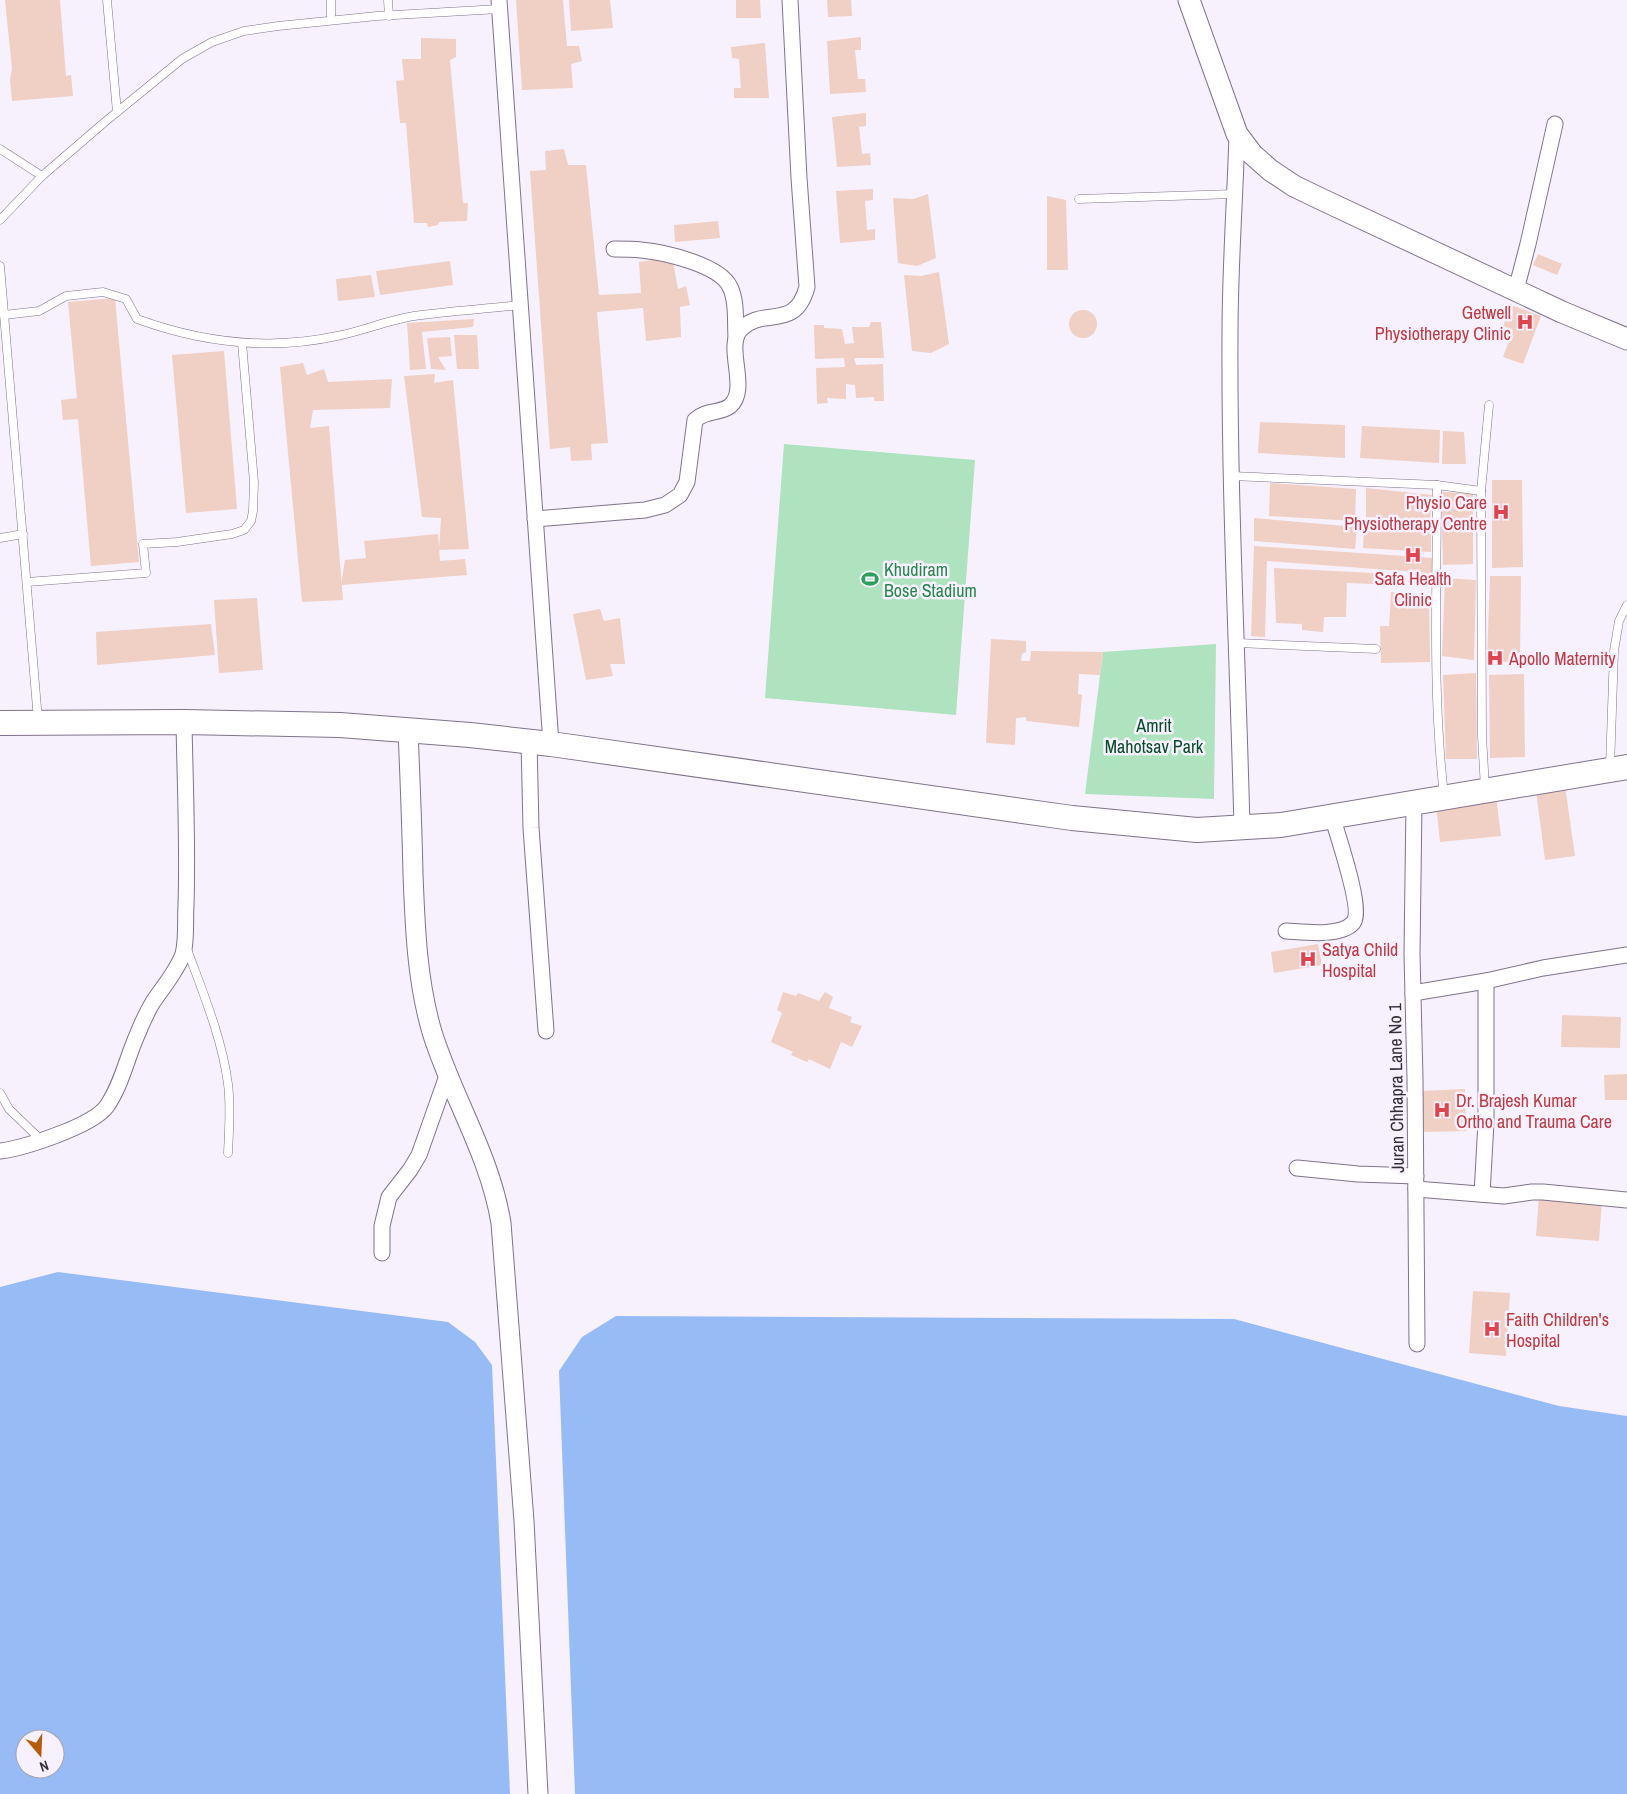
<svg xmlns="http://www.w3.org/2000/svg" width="1627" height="1794" font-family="'Archivo Narrow',sans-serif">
  <rect width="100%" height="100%" fill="#f7f1fd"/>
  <g fill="#afe2bf">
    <polygon points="784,444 975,460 956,715 765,698"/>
    <polygon points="1216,644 1214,799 1085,794 1103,652"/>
  </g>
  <g fill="#96bbf5" fill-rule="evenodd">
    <path d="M58 1272 448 1322 475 1342 492 1365 510 1794H0V1287ZM25 1739H55V1769H25Z"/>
    <polygon points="616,1316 1234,1319 1559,1406 1627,1416 1627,1794 575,1794 559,1371 582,1337"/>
  </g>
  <g fill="#f0cfc4">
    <polygon points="5,0 60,0 66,76 71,75 73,96 12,101 10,80 12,69"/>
    <polygon points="516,0 563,0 567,46 579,46 582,61 571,64 573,88 522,90"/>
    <polygon points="569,0 610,0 613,28 571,31"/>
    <polygon points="736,0 760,0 761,18 736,18"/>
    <polygon points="827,0 851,0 852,16 828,17"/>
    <polygon points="861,37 861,50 855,50 858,79 865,79 866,92 830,94 827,41"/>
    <polygon points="421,38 456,39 456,57 450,60 463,203 468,203 467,221 439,222 438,225 428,227 427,223 414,223 406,123 400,123 396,81 404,80 402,59 421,59"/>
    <polygon points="765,43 769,98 734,98 734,88 741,88 739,59 732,58 731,47"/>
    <polygon points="866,113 866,126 859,127 862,154 870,153 871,165 837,167 832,117"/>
    <polygon points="564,149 568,165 586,165 599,295 641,293 639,262 672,257 678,289 686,286 690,305 680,307 681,337 646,341 643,308 597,312 608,443 591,444 592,460 571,461 570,447 550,449 530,171 546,170 545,151"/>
    <polygon points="873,189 873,200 865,201 867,230 875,229 875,240 840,243 836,191"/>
    <polygon points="928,194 936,258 917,266 898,263 893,198 913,199"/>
    <polygon points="1047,196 1066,200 1068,270 1047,270"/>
    <polygon points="718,221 720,238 675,242 674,225"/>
    <polygon points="1538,254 1562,264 1557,275 1533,265"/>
    <polygon points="450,261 453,285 380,295 376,271"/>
    <polygon points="939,272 949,344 931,353 912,351 904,275 921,276"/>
    <polygon points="371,275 375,297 338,301 336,279"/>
    <polygon points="115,298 139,562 91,566 78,419 63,420 61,400 77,398 68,302"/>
    <polygon points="1511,305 1541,316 1523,364 1503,357 1513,330 1503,326"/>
    <circle cx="1083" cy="324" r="14"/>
    <polygon points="474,319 473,327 422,332 426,369 410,370 407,323"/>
    <polygon points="871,322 881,322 884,358 854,358 856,365 883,364 884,401 874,401 874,397 856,398 855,385 846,384 846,399 827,398 828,403 817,404 816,368 845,367 844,358 815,359 814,325 824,325 824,328 842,329 845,344 854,343 852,327 869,327"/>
    <polygon points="454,335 477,335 479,369 457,369"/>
    <polygon points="450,337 452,356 438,357 446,370 431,369 427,338"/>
    <polygon points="224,351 237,509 186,513 172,355"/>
    <polygon points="303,363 307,375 324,369 328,382 392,379 390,408 313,410 310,428 329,426 343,600 302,602 280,367"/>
    <polygon points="435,374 434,383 453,380 469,549 439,550 441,518 422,517 404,376"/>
    <polygon points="1260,422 1345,425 1345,458 1258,453"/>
    <polygon points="1362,426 1440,430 1439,463 1360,458"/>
    <polygon points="1443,431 1464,432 1466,464 1442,464"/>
    <polygon points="1492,480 1522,480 1523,567 1492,568"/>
    <polygon points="1270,483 1356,489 1355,521 1269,516"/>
    <polygon points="1366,488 1432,495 1430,521 1366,517"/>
    <polygon points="1441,492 1473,493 1473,564 1443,565"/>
    <polygon points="1254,518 1357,527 1355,549 1254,541"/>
    <polygon points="1364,526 1431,531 1431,552 1363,548"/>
    <polygon points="438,534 440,561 465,559 467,575 341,585 345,560 366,558 364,541"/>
    <polygon points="1254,546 1434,558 1430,586 1415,584 1417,572 1267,561 1265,637 1251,636"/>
    <polygon points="1274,568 1374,573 1374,584 1347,583 1346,617 1324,617 1323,632 1302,630 1302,624 1276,623"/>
    <polygon points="1490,576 1521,576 1520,662 1487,662"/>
    <polygon points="1445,578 1476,580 1474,660 1442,656"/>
    <polygon points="1391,592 1429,596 1430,662 1381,663 1380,626 1389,626"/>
    <polygon points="257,598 263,670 219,673 214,600"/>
    <polygon points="600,609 604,621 620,618 625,664 610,664 613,676 586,680 573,614"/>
    <polygon points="211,624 215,655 97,665 96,632"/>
    <polygon points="991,639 1026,641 1026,652 1022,654 1021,661 1030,661 1031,651 1103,652 1100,675 1079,674 1078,694 1082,695 1079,727 1026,721 1026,717 1016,718 1015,745 986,743"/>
    <polygon points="1476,673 1477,759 1446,759 1443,675"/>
    <polygon points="1524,674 1525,757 1490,758 1489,675"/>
    <polygon points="1565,786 1575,856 1545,860 1536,791"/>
    <polygon points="1496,796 1501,836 1440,842 1436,803"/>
    <polygon points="1318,944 1322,965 1274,973 1271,952"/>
    <polygon points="783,992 796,996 798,993 819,1001 825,992 833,997 829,1008 852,1017 850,1022 862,1026 852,1047 841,1042 830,1069 809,1059 807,1062 791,1055 793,1052 771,1042 782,1013 777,1010"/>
    <polygon points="1562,1015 1621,1017 1620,1048 1561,1047"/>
    <polygon points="1627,1074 1627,1100 1605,1100 1604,1075"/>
    <polygon points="1465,1089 1466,1131 1422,1132 1421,1091"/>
    <polygon points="1539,1195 1602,1200 1599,1241 1536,1236"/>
    <polygon points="1473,1291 1510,1293 1506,1356 1469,1353"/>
  </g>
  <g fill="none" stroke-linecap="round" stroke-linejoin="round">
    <g stroke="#7f738b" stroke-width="9">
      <g id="service">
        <polyline points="107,0 117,112"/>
        <polyline points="331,0 331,20"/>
        <polyline points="388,0 389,16"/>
        <polyline points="0,149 42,176"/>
        <polyline points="1079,199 1234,194"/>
        <polyline points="0,220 42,176 106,121 182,59 212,42 244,31 278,26 377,16 499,9"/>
        <polyline points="0,266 38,720"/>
        <path d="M4 315 39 311 66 296 103 292 126 299 137 319C203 343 268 351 337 336 363 331 388 320 414 316 449 311 485 309 520 305"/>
        <polyline points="1232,476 1437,485 1481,491"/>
        <path d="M1437 485C1437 589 1432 692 1444 795"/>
        <polyline points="0,538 23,534"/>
        <polyline points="27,582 146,573 143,544 177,542 232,534 244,530 251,521 253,511 254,482 242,343"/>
        <polyline points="1238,643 1376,649"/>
        <polyline points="1610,767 1614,651 1619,621 1627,605"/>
        <polyline points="1485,788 1482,736 1481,491 1489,405"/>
        <path d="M187 949C203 993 222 1038 228 1084 231 1107 229 1130 228 1153"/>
        <polyline points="0,1093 9,1109 41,1140"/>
      </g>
    </g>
    <g stroke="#7f738b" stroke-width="17">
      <g id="minor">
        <polyline points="499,0 551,744"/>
        <path d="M1237 134C1235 201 1230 267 1230 334 1229 498 1238 663 1242 828"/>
        <path d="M614 249C623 249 632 249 641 250 664 252 720 265 730 287 737 301 735 321 736 337"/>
        <polyline points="1516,290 1528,244 1555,124"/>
        <path d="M535 519 645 510 665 505 680 495 687 482 695 420C707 409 720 414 730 406 750 389 724 346 741 329 763 306 795 332 807 287L799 178 790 0"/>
        <polyline points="529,741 531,828 546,1031"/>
        <polyline points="1414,802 1412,954 1415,1079 1417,1344"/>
        <path d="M1286 931C1304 932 1340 937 1353 923 1364 911 1337 834 1332 816"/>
        <polyline points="1413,993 1486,981 1543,968 1627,955"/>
        <path d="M0 1151C24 1148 93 1126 107 1106 122 1084 127 1057 138 1033 142 1023 147 1012 153 1002 163 987 177 971 183 954 187 939 185 920 186 905 188 844 185 783 184 722"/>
        <polyline points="1297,1168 1358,1174 1416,1176"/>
        <polyline points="1416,1189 1504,1196 1532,1192 1543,1192 1627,1200"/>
        <polyline points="1482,1194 1486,1122 1486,981"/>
        <polyline points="382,1253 382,1226 389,1197 410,1170 419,1155 448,1073"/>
      </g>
    </g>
    <g stroke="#7f738b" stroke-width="21">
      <path id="tertiary" d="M408 730C410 778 412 826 413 874 415 927 417 981 432 1032 452 1097 490 1155 501 1223L524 1521 538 1794"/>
    </g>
    <g stroke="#7f738b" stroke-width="23">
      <polyline id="secondary" points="1189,0 1237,134 1252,154 1270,170 1294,186 1323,200 1562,312 1627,339"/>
    </g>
    <g stroke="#7f738b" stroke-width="26">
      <polyline id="primary" points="0,723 184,722 340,725 470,735 551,744 1072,818 1197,830 1281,825 1627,767"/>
    </g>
    <use href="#service" stroke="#fff" stroke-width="8"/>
    <use href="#minor" stroke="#fff" stroke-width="15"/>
    <use href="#tertiary" stroke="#fff" stroke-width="19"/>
    <use href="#secondary" stroke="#fff" stroke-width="21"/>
    <use href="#primary" stroke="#fff" stroke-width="24"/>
  </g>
  <defs>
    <g id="hospital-bare" transform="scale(1.35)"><path d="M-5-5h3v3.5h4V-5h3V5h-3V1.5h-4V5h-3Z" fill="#e0444e" stroke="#f7f1fd" stroke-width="2.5" paint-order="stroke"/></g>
    <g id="stadium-bare" transform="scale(1.35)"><path d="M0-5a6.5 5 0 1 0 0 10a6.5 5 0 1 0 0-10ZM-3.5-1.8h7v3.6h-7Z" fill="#2e9e5b" stroke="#f7f1fd" stroke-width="2.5" paint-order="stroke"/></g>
  </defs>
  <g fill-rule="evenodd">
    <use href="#hospital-bare" x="1525" y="322"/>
    <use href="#hospital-bare" x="1501" y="512"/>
    <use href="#hospital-bare" x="1413" y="555"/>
    <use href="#stadium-bare" x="870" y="579"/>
    <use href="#hospital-bare" x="1495" y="658"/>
    <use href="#hospital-bare" x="1308" y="959"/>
    <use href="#hospital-bare" x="1442" y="1110"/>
    <use href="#hospital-bare" x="1492" y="1329"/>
  </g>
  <g text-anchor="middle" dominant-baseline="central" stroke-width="5" stroke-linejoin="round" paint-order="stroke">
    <g font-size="18" fill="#be3a42" stroke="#f7f1fd" text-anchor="start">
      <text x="1511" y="312" text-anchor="end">Getwell<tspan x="1511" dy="21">Physiotherapy Clinic</tspan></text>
      <text x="1487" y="502" text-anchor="end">Physio Care<tspan x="1487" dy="21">Physiotherapy Centre</tspan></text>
      <text x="1413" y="578" text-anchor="middle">Safa Health<tspan x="1413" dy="21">Clinic</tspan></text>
      <text x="1509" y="658">Apollo Maternity</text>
      <text x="1322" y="949">Satya Child<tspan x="1322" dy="21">Hospital</tspan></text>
      <text x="1456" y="1100">Dr. Brajesh Kumar<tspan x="1456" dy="21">Ortho and Trauma Care</tspan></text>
      <text x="1506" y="1319">Faith Children's<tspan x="1506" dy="21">Hospital</tspan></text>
    </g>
    <g font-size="18" fill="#27864d" stroke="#f7f1fd" text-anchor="start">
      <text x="884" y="569">Khudiram<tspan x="884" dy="21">Bose Stadium</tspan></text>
    </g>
    <g font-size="18" fill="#074d2a" stroke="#f7f1fd">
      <text x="1154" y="725">Amrit<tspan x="1154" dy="21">Mahotsav Park</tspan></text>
    </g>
    <g font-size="18" fill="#322d37" stroke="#f7f1fd">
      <text transform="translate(1396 1088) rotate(-91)">Juran Chhapra Lane No 1</text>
    </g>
  </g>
  <g transform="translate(40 1754) rotate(161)"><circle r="24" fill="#f7f1fd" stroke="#a8a3ae"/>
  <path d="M0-4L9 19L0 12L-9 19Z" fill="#b75b05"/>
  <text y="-8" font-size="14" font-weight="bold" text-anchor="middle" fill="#322d37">N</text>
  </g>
</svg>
